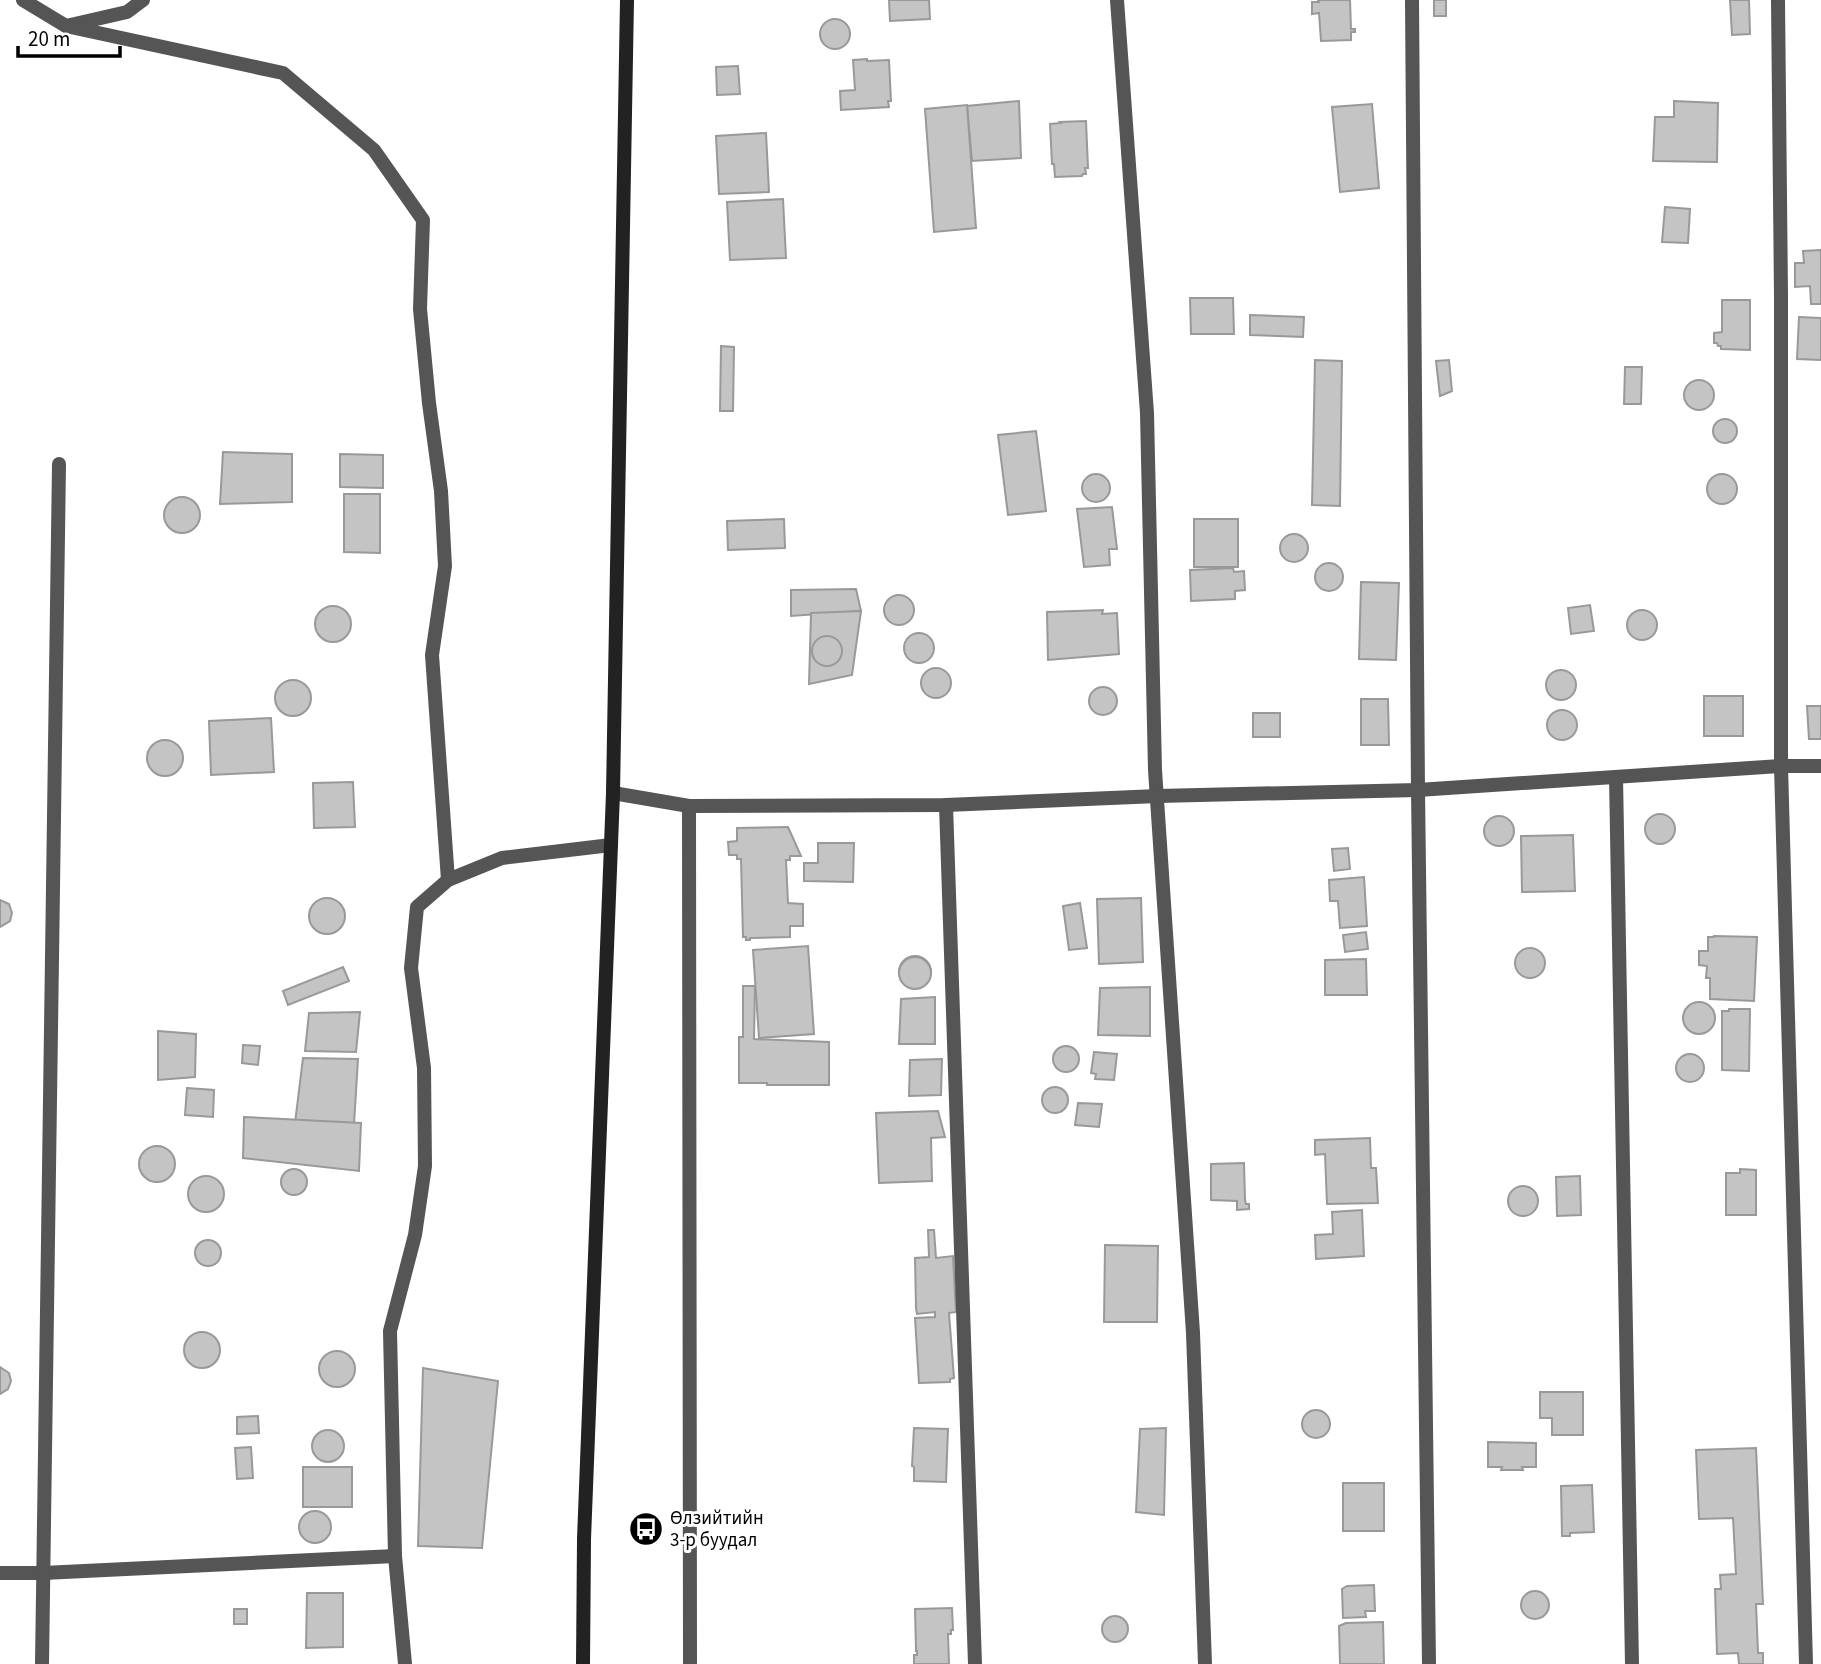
<svg xmlns="http://www.w3.org/2000/svg" width="1821" height="1664" font-family="'Source Sans 3',sans-serif">
  <rect width="100%" height="100%" fill="#fff"/>
  <g fill="#c4c4c4" stroke="#999" stroke-width="2">
    <polygon points="889,0 929,0 930,19 890,21"/>
    <polygon points="1318,0 1350,0 1351,29 1355,29 1355,32 1351,32 1351,40 1321,41 1319,13 1312,14 1312,2 1319,2"/>
    <rect x="1434" y="0" width="12" height="16"/>
    <polygon points="1730,0 1749,0 1750,34 1732,35"/>
    <circle cx="835" cy="34" r="15"/>
    <polygon points="867,59 867,61 889,60 891,101 888,101 889,107 841,110 840,91 855,90 853,60"/>
    <polygon points="738,66 740,94 717,95 716,67"/>
    <polygon points="1019,101 1021,158 972,161 967,106"/>
    <polygon points="1674,101 1718,103 1717,162 1653,161 1655,117 1674,117"/>
    <polygon points="1372,104 1379,188 1340,192 1332,107"/>
    <polygon points="967,105 976,228 934,232 925,109"/>
    <polygon points="1086,121 1088,168 1085,168 1086,174 1083,174 1082,176 1055,177 1054,164 1052,164 1050,124 1061,123 1060,122"/>
    <polygon points="766,133 769,192 719,194 716,136"/>
    <polygon points="783,199 786,258 730,260 727,202"/>
    <polygon points="1665,207 1690,209 1688,243 1662,242"/>
    <polygon points="1821,250 1821,304 1811,304 1810,286 1795,287 1795,263 1804,263 1803,251"/>
    <polygon points="1190,298 1233,298 1234,334 1191,334"/>
    <polygon points="1722,300 1750,300 1750,350 1721,349 1721,346 1718,346 1717,343 1714,343 1714,333 1722,332"/>
    <polygon points="1250,315 1304,317 1303,337 1250,335"/>
    <polygon points="1799,317 1821,318 1821,360 1797,359"/>
    <polygon points="721,346 734,347 733,411 720,411"/>
    <polygon points="1315,360 1342,361 1340,506 1312,505"/>
    <polygon points="1449,360 1452,391 1440,396 1436,361"/>
    <polygon points="1625,367 1642,367 1641,404 1624,404"/>
    <circle cx="1699" cy="395" r="15"/>
    <circle cx="1725" cy="431" r="12"/>
    <polygon points="1036,431 1046,511 1008,515 998,435"/>
    <polygon points="223,452 292,454 292,502 220,504"/>
    <polygon points="340,454 383,455 383,488 340,487"/>
    <circle cx="1722" cy="489" r="15"/>
    <circle cx="1096" cy="488" r="14"/>
    <polygon points="344,494 380,494 380,553 344,552"/>
    <circle cx="182" cy="515" r="18"/>
    <polygon points="1112,507 1117,549 1109,549 1110,565 1084,567 1077,509"/>
    <polygon points="784,519 785,548 728,550 727,521"/>
    <rect x="1194" y="519" width="44" height="48"/>
    <circle cx="1294" cy="548" r="14"/>
    <circle cx="1329" cy="577" r="14"/>
    <polygon points="1233,568 1234,572 1244,571 1245,590 1235,591 1235,599 1191,601 1190,570"/>
    <polygon points="1361,582 1399,583 1396,660 1359,659"/>
    <polygon points="856,589 861,611 791,616 791,590"/>
    <circle cx="899" cy="610" r="15"/>
    <polygon points="1590,605 1594,631 1571,634 1568,608"/>
    <circle cx="333" cy="624" r="18"/>
    <circle cx="1642" cy="625" r="15"/>
    <polygon points="1103,610 1102,614 1117,613 1119,654 1048,660 1047,612"/>
    <polygon points="861,611 852,675 809,684 811,613"/>
    <circle cx="919" cy="648" r="15"/>
    <circle cx="827" cy="651" r="15"/>
    <circle cx="936" cy="683" r="15"/>
    <circle cx="1561" cy="685" r="15"/>
    <circle cx="293" cy="698" r="18"/>
    <circle cx="1103" cy="701" r="14"/>
    <rect x="1704" y="696" width="39" height="40"/>
    <polygon points="1361,699 1388,699 1389,745 1361,745"/>
    <polygon points="1807,706 1821,706 1821,739 1809,739"/>
    <circle cx="1562" cy="725" r="15"/>
    <rect x="1253" y="713" width="27" height="24"/>
    <polygon points="271,718 274,772 211,775 209,721"/>
    <circle cx="165" cy="758" r="18"/>
    <polygon points="353,782 355,827 314,828 313,783"/>
    <circle cx="1660" cy="829" r="15"/>
    <circle cx="1499" cy="831" r="15"/>
    <polygon points="788,827 801,856 790,856 790,860 786,860 788,903 803,904 803,926 790,926 790,937 750,938 750,940 746,940 746,937 743,937 741,859 737,859 737,855 729,855 728,842 737,841 737,828"/>
    <polygon points="1573,835 1575,891 1522,892 1521,836"/>
    <polygon points="818,843 854,843 853,882 804,881 804,863 818,863"/>
    <polygon points="1348,848 1350,869 1334,871 1332,849"/>
    <polygon points="1364,877 1367,926 1340,928 1338,901 1330,901 1329,880"/>
    <polygon points="1141,898 1143,962 1099,964 1097,899"/>
    <circle cx="327" cy="916" r="18"/>
    <polygon points="0,900 9,904 12,913 10,921 0,927"/>
    <polygon points="1080,903 1087,948 1069,950 1063,906"/>
    <polygon points="1366,932 1368,949 1345,952 1343,935"/>
    <polygon points="1714,936 1757,937 1754,1001 1710,999 1710,978 1706,978 1707,966 1699,965 1699,951 1708,951 1708,937 1714,937"/>
    <polygon points="808,946 814,1034 759,1038 753,950"/>
    <circle cx="1530" cy="963" r="15"/>
    <circle cx="915" cy="972" r="16"/>
    <circle cx="915" cy="973" r="16"/>
    <polygon points="1366,959 1367,995 1325,995 1325,960"/>
    <polygon points="343,967 349,981 288,1005 283,991"/>
    <polygon points="743,986 755,986 754,1039 829,1042 829,1085 767,1085 767,1083 739,1083 739,1037 743,1037"/>
    <polygon points="1150,987 1150,1036 1098,1035 1100,988"/>
    <polygon points="935,997 935,1044 899,1044 901,999"/>
    <circle cx="1699" cy="1018" r="16"/>
    <polygon points="1729,1009 1750,1009 1749,1071 1722,1070 1722,1011 1729,1011"/>
    <polygon points="360,1012 356,1052 305,1051 309,1013"/>
    <polygon points="158,1031 196,1034 195,1077 158,1080"/>
    <polygon points="243,1045 260,1046 258,1065 242,1063"/>
    <circle cx="1066" cy="1059" r="13"/>
    <polygon points="1094,1052 1117,1054 1114,1080 1095,1079 1096,1074 1091,1073"/>
    <circle cx="1690" cy="1068" r="14"/>
    <polygon points="303,1058 358,1059 354,1124 295,1123"/>
    <polygon points="942,1059 941,1095 909,1096 910,1060"/>
    <circle cx="1055" cy="1100" r="13"/>
    <polygon points="187,1088 214,1090 213,1117 185,1115"/>
    <polygon points="1078,1103 1102,1104 1099,1127 1075,1125"/>
    <polygon points="938,1111 945,1137 931,1138 932,1181 879,1183 876,1113"/>
    <polygon points="244,1117 361,1123 359,1171 243,1158"/>
    <polygon points="1370,1138 1371,1168 1376,1168 1378,1203 1327,1204 1325,1154 1315,1155 1315,1140"/>
    <circle cx="157" cy="1164" r="18"/>
    <polygon points="1244,1163 1245,1200 1246,1204 1249,1204 1249,1209 1237,1210 1237,1201 1211,1200 1211,1164"/>
    <circle cx="294" cy="1182" r="13"/>
    <polygon points="1740,1169 1756,1170 1756,1215 1726,1215 1726,1173 1740,1173"/>
    <polygon points="1580,1176 1581,1215 1557,1216 1556,1177"/>
    <circle cx="206" cy="1194" r="18"/>
    <circle cx="1523" cy="1201" r="15"/>
    <polygon points="1362,1210 1364,1256 1316,1259 1315,1235 1333,1234 1332,1212"/>
    <polygon points="928,1230 934,1230 936,1258 953,1256 956,1312 949,1313 954,1378 950,1379 950,1382 919,1383 915,1318 935,1317 935,1312 917,1314 916,1308 915,1258 929,1257"/>
    <circle cx="208" cy="1253" r="13"/>
    <polygon points="1105,1245 1158,1246 1157,1322 1104,1322"/>
    <circle cx="202" cy="1350" r="18"/>
    <circle cx="337" cy="1369" r="18"/>
    <polygon points="0,1367 9,1373 11,1381 8,1389 0,1394"/>
    <polygon points="423,1368 498,1381 482,1548 418,1546"/>
    <polygon points="1540,1392 1583,1392 1583,1435 1552,1435 1552,1418 1540,1418"/>
    <circle cx="1316" cy="1424" r="14"/>
    <polygon points="258,1416 259,1433 237,1434 237,1417"/>
    <polygon points="914,1428 948,1429 946,1482 914,1481 914,1467 912,1466"/>
    <polygon points="1166,1428 1164,1515 1136,1512 1140,1429"/>
    <circle cx="328" cy="1446" r="16"/>
    <polygon points="1488,1442 1536,1443 1536,1467 1522,1467 1523,1470 1501,1470 1502,1467 1488,1467"/>
    <polygon points="251,1447 253,1478 237,1479 235,1448"/>
    <polygon points="1756,1448 1763,1604 1756,1604 1758,1653 1763,1653 1763,1664 1739,1664 1738,1653 1717,1654 1715,1589 1721,1589 1720,1575 1736,1574 1733,1518 1699,1519 1696,1450"/>
    <rect x="303" y="1467" width="49" height="40"/>
    <rect x="1343" y="1483" width="41" height="48"/>
    <polygon points="1592,1485 1594,1532 1570,1533 1570,1536 1562,1536 1561,1486"/>
    <circle cx="315" cy="1527" r="16"/>
    <polygon points="1374,1585 1375,1611 1365,1611 1366,1617 1343,1618 1342,1589 1347,1586"/>
    <circle cx="1535" cy="1605" r="14"/>
    <polygon points="307,1593 343,1593 343,1647 306,1648"/>
    <polygon points="952,1608 953,1630 951,1630 951,1634 948,1634 949,1664 914,1664 914,1655 917,1655 917,1651 916,1651 915,1609"/>
    <rect x="234" y="1609" width="13" height="15"/>
    <circle cx="1115" cy="1629" r="13"/>
    <polygon points="1383,1622 1384,1664 1340,1664 1339,1626 1346,1623"/>
  </g>
  <g fill="none" stroke-linecap="round" stroke-linejoin="round">
    <g stroke="#555" stroke-width="14">
      <polyline points="23,0 66,26 127,12 143,0"/>
      <polyline points="1117,0 1147,413 1155,770 1193,1333 1205,1664"/>
      <polyline points="1412,0 1418,790 1429,1664"/>
      <polyline points="1778,0 1781,296 1781,766 1806,1664"/>
      <polyline points="66,26 283,73 374,150 423,220 420,309 429,403 441,491 445,566 432,655 448,880"/>
      <polyline points="1616,777 1632,1664"/>
      <polyline points="613,793 689,806 946,805 1158,796 1418,790 1781,766 1821,766"/>
      <polyline points="946,805 975,1664"/>
      <polyline points="689,806 690,1664"/>
      <polyline points="0,1573 43,1573 395,1556"/>
      <polyline points="42,1664 59,464"/>
      <polyline points="405,1664 395,1556 390,1331 415,1235 425,1166 424,1068 411,968 417,907 448,880 502,858 611,845"/>
    </g>
    <polyline stroke="#222" stroke-width="14" points="583,1664 584,1539 613,793 627,0"/>
  </g>
  <defs>
    <g id="bus-disc" transform="scale(1.75)"><circle r="9.5" fill="#000" stroke="#fff"/><path d="M-5-6H5V4H4V6H2V4H-2V6H-4V4H-5ZM-3.5-4V0h7V-4ZM-3.5 1.2v1.5H-2V1.2ZM2 1.2v1.5H3.5V1.2Z" fill="#fff"/></g>
  </defs>
  <g fill-rule="evenodd">
    <use href="#bus-disc" x="646" y="1529"/>
  </g>
  <g text-anchor="middle" dominant-baseline="central" stroke-width="6" stroke-linejoin="round" paint-order="stroke">
    <g font-size="19" fill="#000" stroke="#fff" text-anchor="start">
      <text x="670" y="1518">Өлзийтийн<tspan x="670" dy="22">3-р буудал</tspan></text>
    </g>
  </g>
  <path d="M18 46v10h102v-10" fill="none" stroke="#000000" stroke-width="3.5"/>
  <text x="28" y="46" font-size="21" fill="#000000" stroke="#ffffff" stroke-width="5" paint-order="stroke">20 m</text>
</svg>
